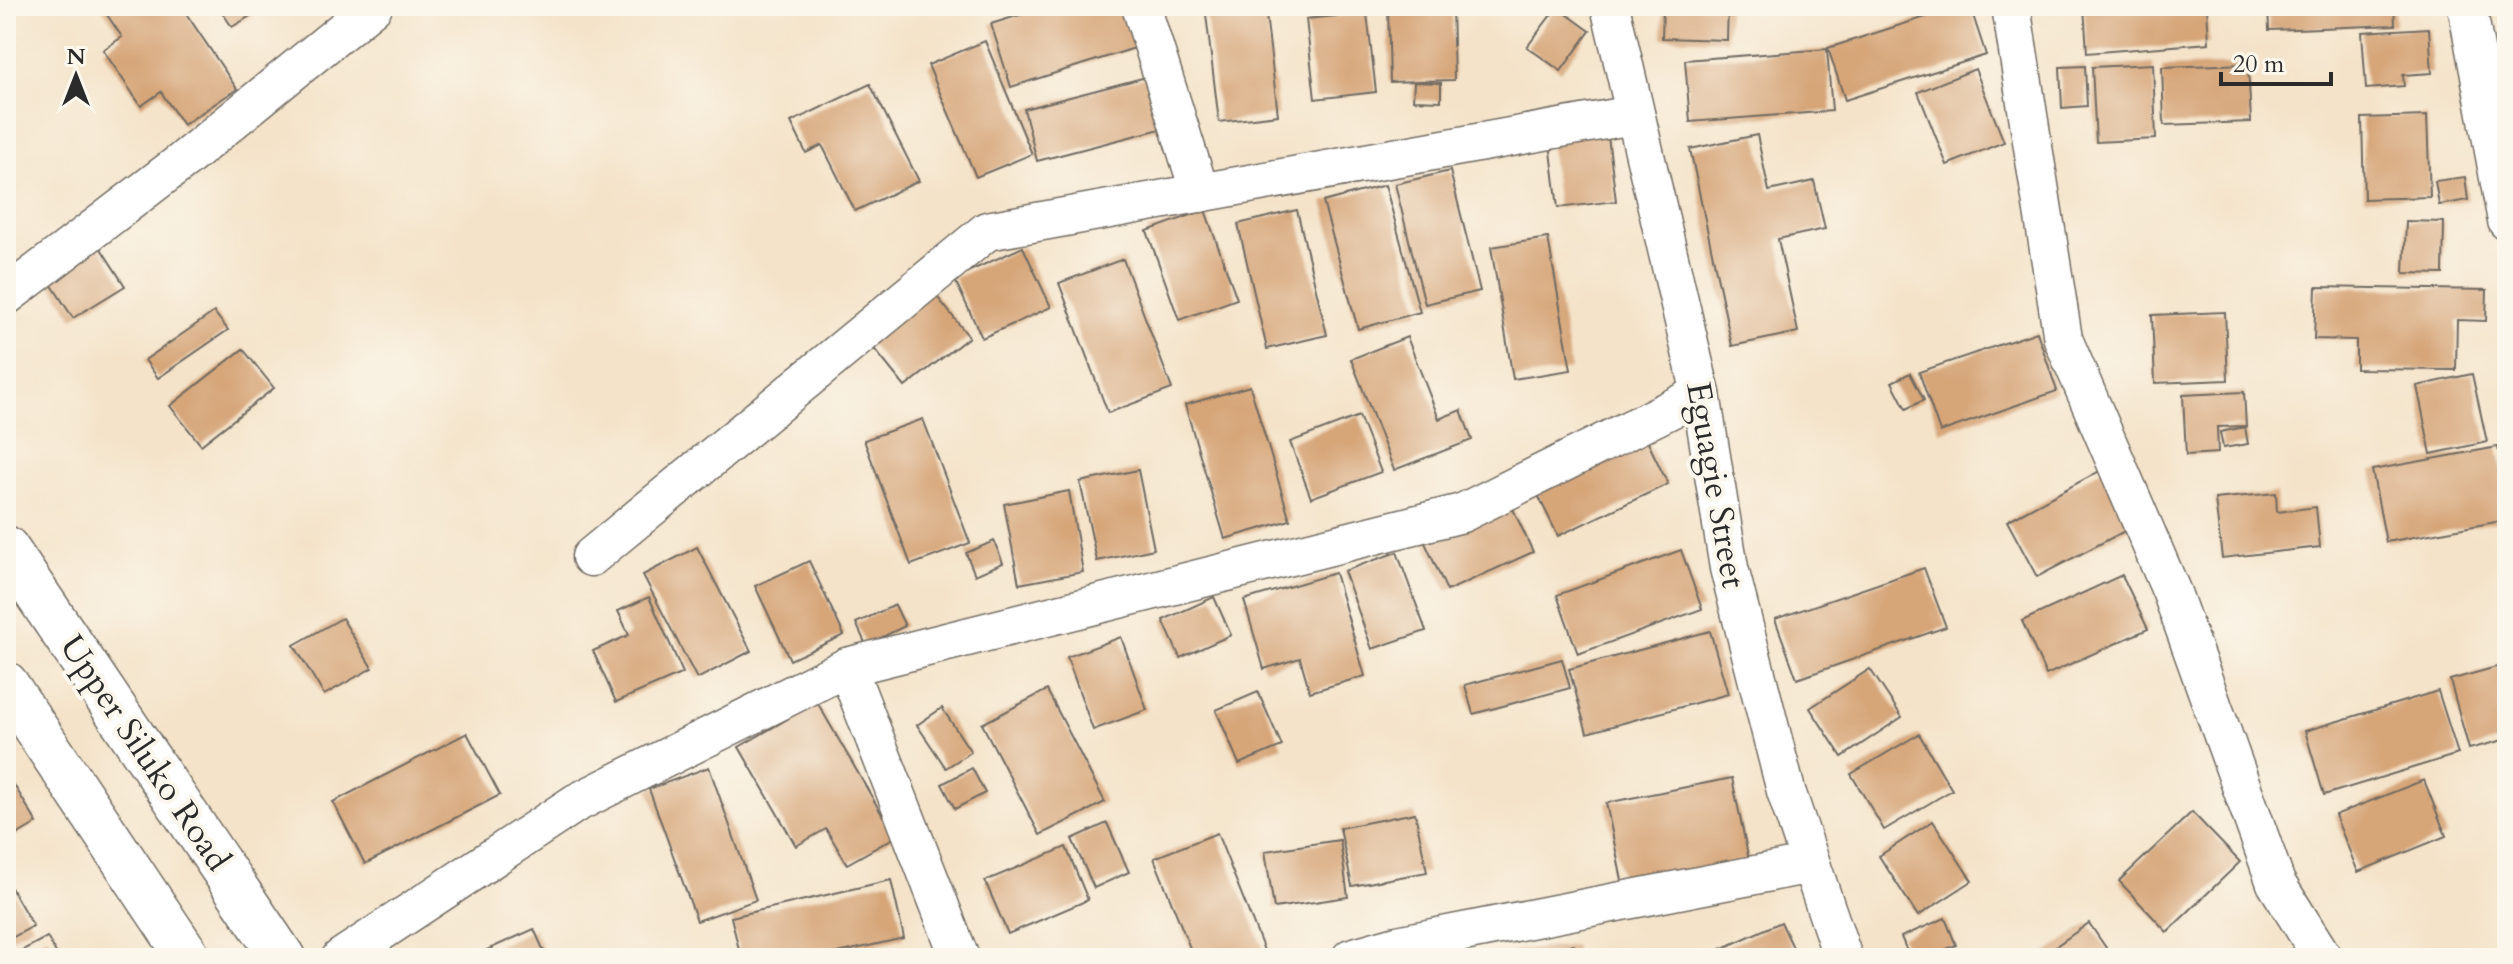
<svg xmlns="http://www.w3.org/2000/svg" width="2513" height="964" font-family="Cardo,serif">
  <rect width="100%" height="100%" fill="#fbf7ec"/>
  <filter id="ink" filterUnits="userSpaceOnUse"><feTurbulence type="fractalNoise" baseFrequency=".0125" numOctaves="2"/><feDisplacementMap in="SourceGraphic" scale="16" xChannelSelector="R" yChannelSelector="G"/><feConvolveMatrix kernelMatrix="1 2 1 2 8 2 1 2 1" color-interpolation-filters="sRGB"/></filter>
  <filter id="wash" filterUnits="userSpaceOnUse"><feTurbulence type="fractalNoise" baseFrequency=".006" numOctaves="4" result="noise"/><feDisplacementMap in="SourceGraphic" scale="32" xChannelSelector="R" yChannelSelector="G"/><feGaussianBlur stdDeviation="1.8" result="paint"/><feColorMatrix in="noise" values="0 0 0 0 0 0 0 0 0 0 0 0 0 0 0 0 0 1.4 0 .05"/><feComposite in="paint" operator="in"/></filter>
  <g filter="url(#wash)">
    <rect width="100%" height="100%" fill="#f4e3c9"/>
    <g id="blocks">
      <g fill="#d6a578">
        <polygon points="101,6 181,6 237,89 183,125 161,92 141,106 103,50 122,37"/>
        <polygon points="218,6 267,6 232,27"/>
        <polygon points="1049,6 1125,6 1138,47 1011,87 991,24"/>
        <polygon points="1205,6 1265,6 1278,115 1219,122"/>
        <polygon points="1388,6 1452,6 1454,80 1390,82"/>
        <polygon points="1663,6 1728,6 1727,40 1662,38"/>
        <polygon points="1960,6 1970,6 1986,55 1845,100 1828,48"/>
        <polygon points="2084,6 2207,6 2209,43 2087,53"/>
        <polygon points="2268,6 2394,6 2395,25 2269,30"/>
        <polygon points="1557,7 1590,31 1561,71 1527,47"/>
        <polygon points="1367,13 1376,92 1315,99 1306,19"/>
        <polygon points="2429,28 2432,73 2403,75 2404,86 2366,89 2362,32"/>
        <polygon points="985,41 1032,154 976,177 928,65"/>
        <polygon points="1827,49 1832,111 1690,122 1685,60"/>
        <polygon points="2153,64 2156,139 2096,142 2092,67"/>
        <polygon points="2248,64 2251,122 2164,125 2162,67"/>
        <polygon points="2085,66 2087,106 2062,108 2060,67"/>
        <polygon points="1975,69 2004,142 1947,165 1918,92"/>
        <polygon points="1154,75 1168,127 1037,161 1024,109"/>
        <polygon points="1414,82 1441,83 1441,101 1413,100"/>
        <polygon points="870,84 919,181 855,211 822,145 806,153 791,122"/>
        <polygon points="2427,116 2430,197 2364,199 2362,118"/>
        <polygon points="1607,128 1616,201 1558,208 1549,135"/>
        <polygon points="1757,135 1769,191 1814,181 1825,229 1778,239 1798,332 1732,346 1690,149"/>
        <polygon points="1450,171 1480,291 1425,304 1395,184"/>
        <polygon points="2465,177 2468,200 2439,205 2435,181"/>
        <polygon points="1385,185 1420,312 1358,329 1323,202"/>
        <polygon points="1205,210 1237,299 1179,320 1147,231"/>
        <polygon points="1297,210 1327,335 1267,349 1238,224"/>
        <polygon points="2406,221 2444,222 2443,274 2404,273"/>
        <polygon points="1548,238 1571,370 1513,379 1491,247"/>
        <polygon points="98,244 125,286 73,318 46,276"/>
        <polygon points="1023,247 1051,307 982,338 954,278"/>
        <polygon points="1123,259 1172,389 1108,413 1059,283"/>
        <polygon points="2316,287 2487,290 2486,321 2457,320 2456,370 2356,369 2356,340 2314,339"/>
        <polygon points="932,290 969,337 905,387 867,340"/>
        <polygon points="214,312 228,330 158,378 145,360"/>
        <polygon points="2225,312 2228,380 2155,383 2152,315"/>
        <polygon points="2037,332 2057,391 1940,432 1919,372"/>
        <polygon points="1407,337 1439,419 1461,410 1472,440 1394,470 1351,359"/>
        <polygon points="243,349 274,388 201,445 170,406"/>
        <polygon points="1910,373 1924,400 1906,409 1892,382"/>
        <polygon points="2472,374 2487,442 2431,454 2417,386"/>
        <polygon points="1250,386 1290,520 1225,539 1185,405"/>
        <polygon points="2244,392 2246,426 2217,427 2218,453 2186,455 2183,395"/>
        <polygon points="1359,416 1381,472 1311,498 1290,442"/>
        <polygon points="923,419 970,543 911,565 864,440"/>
        <polygon points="2245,427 2248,444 2223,448 2220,432"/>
        <polygon points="1641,428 1668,484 1558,536 1531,481"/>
        <polygon points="2498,447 2507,493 2507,520 2386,542 2372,470"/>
        <polygon points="2107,467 2138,524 2037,577 2007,521"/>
        <polygon points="1138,470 1154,549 1097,561 1080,482"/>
        <polygon points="1069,491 1083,572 1019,584 1004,504"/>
        <polygon points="2276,493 2277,512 2316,507 2320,547 2222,558 2215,499"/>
        <polygon points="1508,498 1533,552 1447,591 1422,536"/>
        <polygon points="994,541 1003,563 975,575 966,553"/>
        <polygon points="697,547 751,651 697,679 643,575"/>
        <polygon points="1681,550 1702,609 1578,654 1557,595"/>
        <polygon points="1397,552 1426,631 1372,649 1344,571"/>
        <polygon points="809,561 844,635 790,660 755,586"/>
        <polygon points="1924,568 1946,627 1797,679 1775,619"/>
        <polygon points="1335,573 1365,676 1310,692 1300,658 1264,669 1244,600"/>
        <polygon points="2122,575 2148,629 2046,675 2022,621"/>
        <polygon points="649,597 683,673 616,702 593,651 629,635 618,611"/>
        <polygon points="1214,597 1231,635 1180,658 1163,620"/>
        <polygon points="895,605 905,626 866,645 856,623"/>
        <polygon points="342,618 372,668 324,695 294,645"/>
        <polygon points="1710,631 1728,694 1587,733 1569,669"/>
        <polygon points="1121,637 1147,710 1093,730 1067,657"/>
        <polygon points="1562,659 1570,688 1473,714 1465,685"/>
        <polygon points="2507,664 2507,739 2469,749 2450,680"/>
        <polygon points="1870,669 1902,717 1842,757 1810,708"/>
        <polygon points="1047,690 1105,802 1040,835 982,724"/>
        <polygon points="2438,691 2458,754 2324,795 2305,731"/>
        <polygon points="1258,692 1282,746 1239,764 1216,710"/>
        <polygon points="817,702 895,837 847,864 826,829 796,846 739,747"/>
        <polygon points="942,708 971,752 946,768 917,725"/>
        <polygon points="467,733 500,795 365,864 333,802"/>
        <polygon points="1919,734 1952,790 1884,830 1851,774"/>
        <polygon points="709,767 756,900 697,921 649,789"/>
        <polygon points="972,768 985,793 955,809 942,784"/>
        <polygon points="1732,778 1749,860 1623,885 1606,803"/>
        <polygon points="2424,780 2446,836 2358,872 2335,815"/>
        <polygon points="14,785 37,823 6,841 6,790"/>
        <polygon points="2192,812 2240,862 2167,932 2119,881"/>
        <polygon points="1415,813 1427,872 1352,886 1340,828"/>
        <polygon points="1933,821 1972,881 1918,916 1879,856"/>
        <polygon points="1107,823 1129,872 1094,888 1072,839"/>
        <polygon points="1217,833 1265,953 1253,958 1194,958 1154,858"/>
        <polygon points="1340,840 1348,897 1274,908 1265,851"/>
        <polygon points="1066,847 1088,900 1008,934 985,881"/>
        <polygon points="6,879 33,926 6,941"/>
        <polygon points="891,880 904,938 816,958 741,958 731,917"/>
        <polygon points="1945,918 1956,945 1926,958 1910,958 1901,937"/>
        <polygon points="1781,922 1798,958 1701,958"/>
        <polygon points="2089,923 2113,958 2039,958"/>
        <polygon points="534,929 547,958 469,958"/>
        <polygon points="47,937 59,958 8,958"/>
        <polygon points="1574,945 1576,958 1515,958 1515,951"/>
      </g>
    </g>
  </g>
  <g filter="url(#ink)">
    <use href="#blocks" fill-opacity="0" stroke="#716b62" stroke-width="2"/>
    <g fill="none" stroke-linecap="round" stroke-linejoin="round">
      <g stroke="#716b62" stroke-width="41">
        <g id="minor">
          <polyline points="1141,6 1200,193"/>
          <polyline points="1610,6 1701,394 1729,568 1786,791 1843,958"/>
          <polyline points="2011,6 2063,339 2172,593 2276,883 2323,958"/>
          <polyline points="2467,6 2507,221"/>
          <polyline points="6,296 184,160 373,6"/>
          <polyline points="591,557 987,231 1633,115"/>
          <polyline points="847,667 960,958"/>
          <polyline points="341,958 576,803 847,667 1462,513 1701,394"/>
          <polyline points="1351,958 1397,945 1811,864"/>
        </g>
      </g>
      <g stroke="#716b62" stroke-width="47">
        <g id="major">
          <polyline points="6,548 283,958"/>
          <polyline points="6,684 189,958"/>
        </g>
      </g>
      <use href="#minor" stroke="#fff" stroke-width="38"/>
      <use href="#major" stroke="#fff" stroke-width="44"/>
    </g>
  </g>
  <g text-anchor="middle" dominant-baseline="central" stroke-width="8" stroke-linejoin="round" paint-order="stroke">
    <g font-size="34" fill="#2b2b2b" stroke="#fbf7ec">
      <text transform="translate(1716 485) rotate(80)">Eguagie Street</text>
      <text transform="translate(145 753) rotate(56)">Upper Siluko Road</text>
    </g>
  </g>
  <rect width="2513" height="964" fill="none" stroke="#fbf7ec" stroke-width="32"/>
  <g transform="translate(76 76)" stroke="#fbf7ec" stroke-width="6" paint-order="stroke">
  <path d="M0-6L14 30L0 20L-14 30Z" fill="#2b2b2b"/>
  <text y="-12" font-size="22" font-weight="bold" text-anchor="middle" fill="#2b2b2b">N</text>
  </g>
  <path d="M2221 72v12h110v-12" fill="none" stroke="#2b2b2b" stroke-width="4"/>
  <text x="2233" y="72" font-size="24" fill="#2b2b2b" stroke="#fbf7ec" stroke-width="6" paint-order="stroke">20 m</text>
</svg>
